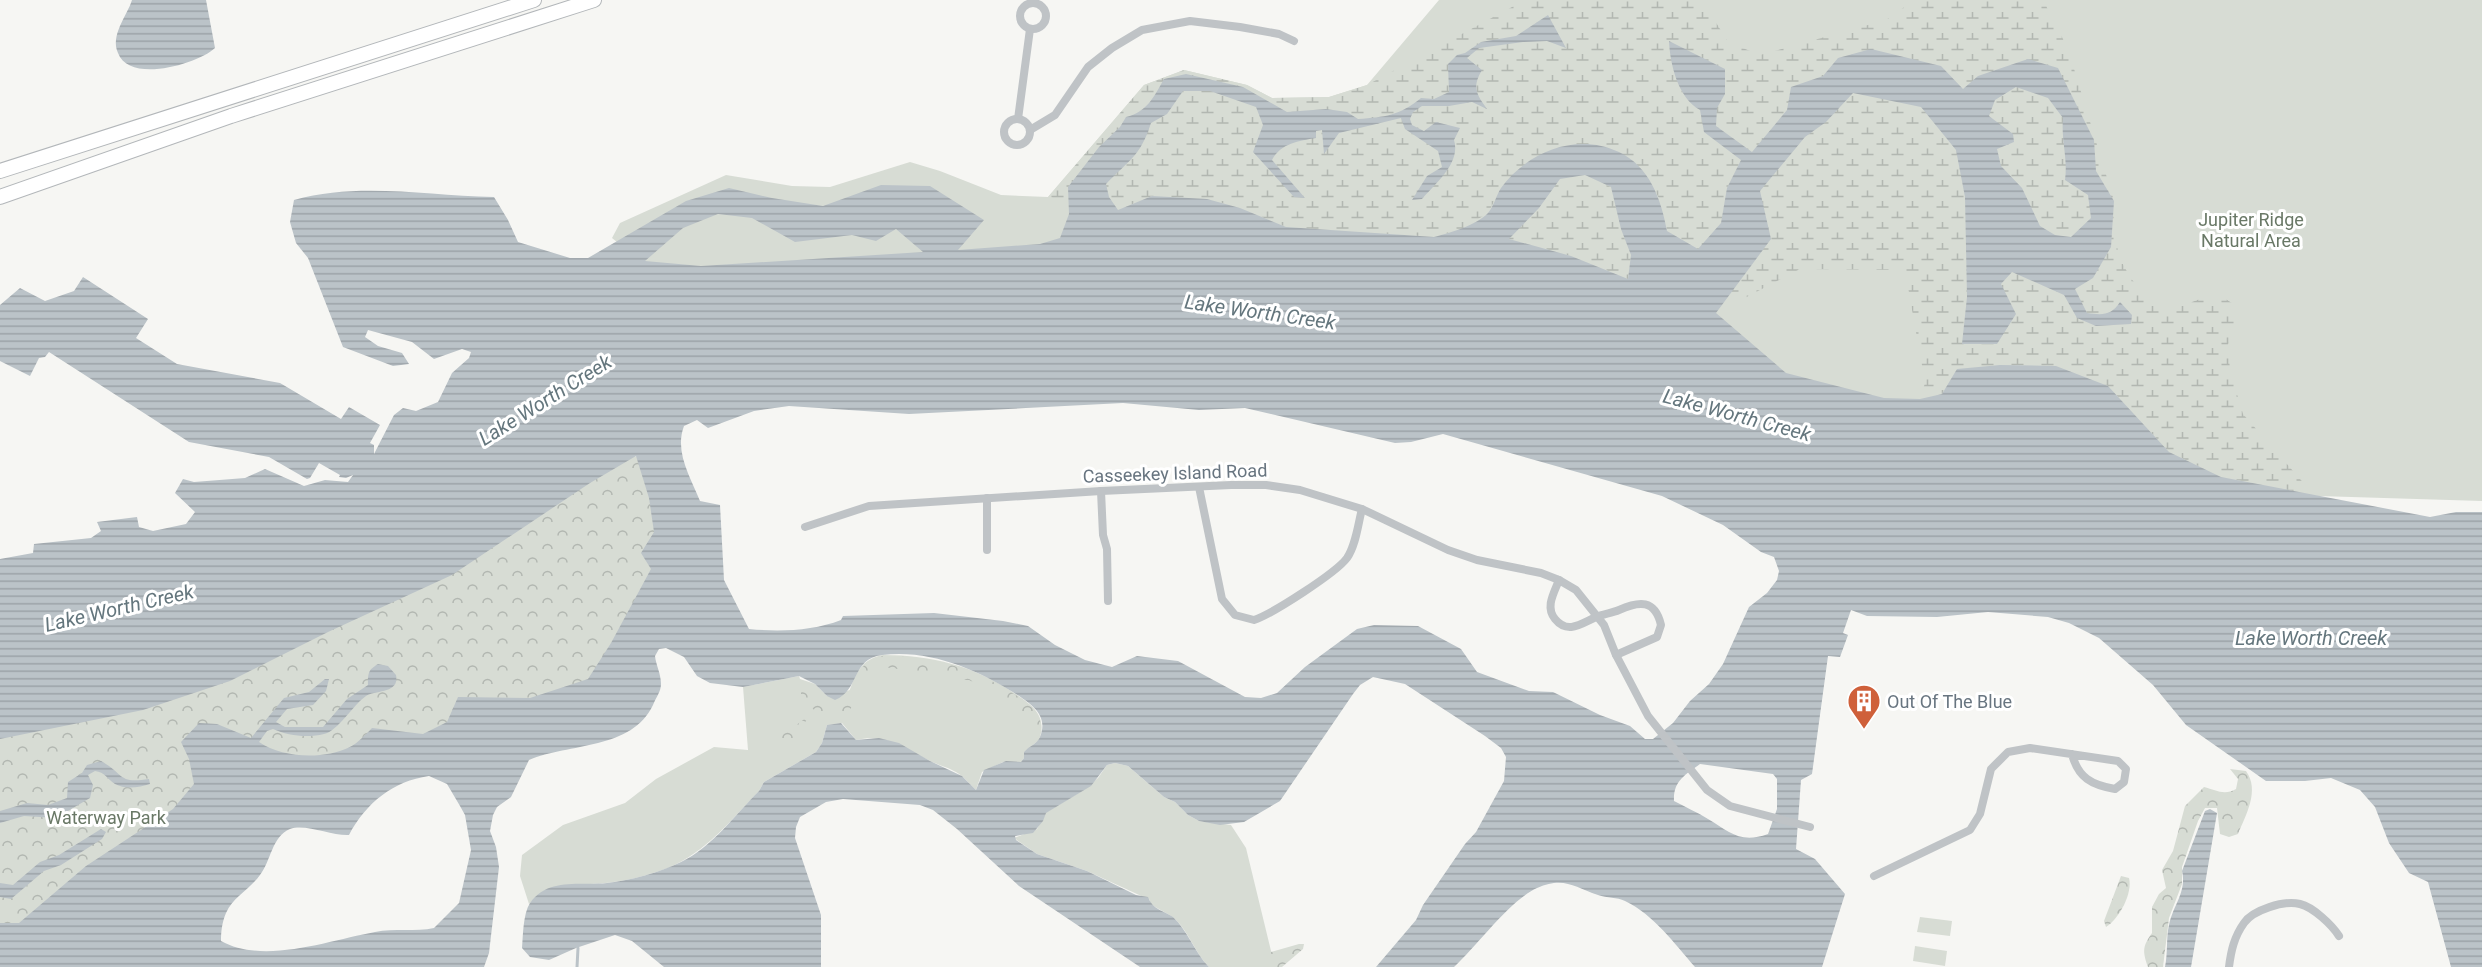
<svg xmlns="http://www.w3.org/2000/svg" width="2482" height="967" font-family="Roboto,sans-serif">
  <defs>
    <pattern id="forest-crowns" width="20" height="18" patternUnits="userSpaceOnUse" patternTransform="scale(1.5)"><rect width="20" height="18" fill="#d7dcd4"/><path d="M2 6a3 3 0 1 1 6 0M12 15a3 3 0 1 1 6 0" fill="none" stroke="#b2b7b1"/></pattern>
    <pattern id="wetland-marsh" width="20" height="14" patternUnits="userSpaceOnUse" patternTransform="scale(1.5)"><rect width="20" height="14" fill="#d7dcd4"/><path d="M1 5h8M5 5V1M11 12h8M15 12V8" fill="none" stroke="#b2b7b1"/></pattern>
    <pattern id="water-rules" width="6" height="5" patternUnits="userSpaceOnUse" patternTransform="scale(1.5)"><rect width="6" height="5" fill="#bbc3c8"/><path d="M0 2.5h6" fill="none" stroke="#9ca3a8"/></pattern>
  </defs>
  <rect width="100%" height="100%" fill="#f6f6f3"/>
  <g fill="#d7dcd4">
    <polygon points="1439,0 2482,0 2482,501 2149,491 1984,437 1045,250 768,271 645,265 612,238 620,223 726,175 792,186 830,187 910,162 940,171 1001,195 1048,197 1144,85 1184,70 1247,85 1272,98 1329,97 1367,85"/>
    <path d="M883 655C932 655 974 666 1014 693 1032 705 1048 716 1039 740L1024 752V758L1021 762H1003L982 772 976 790C971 786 968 781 963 777 955 769 940 766 930 761 905 748 885 733 856 740L842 723 827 725 822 743 816 752 764 782 759 791C731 820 706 852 668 868 649 875 627 881 606 883 577 886 551 880 529 904L520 876 522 855 563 825 625 803 656 779 714 747 748 750 743 687 799 676 800 679 815 684 827 696 850 690C856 671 863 659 883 655Z"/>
    <path d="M1115 763 1128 766 1164 797 1175 802 1188 815 1199 821 1231 825 1246 848 1272 955V967H1209C1195 953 1189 932 1175 919 1167 912 1158 910 1150 903V900L1087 871 1037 854 1014 838 1037 829 1045 813 1082 791 1098 778 1107 765Z"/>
    <polygon points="1920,917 1952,921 1950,936 1917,932"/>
    <polygon points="1915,946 1947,951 1945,966 1913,961"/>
  </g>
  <g fill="url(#forest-crowns)">
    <polygon points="615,452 648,459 656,502 652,587 584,691 502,710 0,967 0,732"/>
    <path d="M883 656C934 657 972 667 1014 694 1028 703 1041 711 1041 729H1038C1025 708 1023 716 1005 705L1004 699 990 690 969 680 943 679 928 673 883 667 878 669C874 677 866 680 860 687 853 694 853 707 848 715L828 717 811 708 806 721 800 727 797 736 780 744 765 741 766 735 774 734 779 726 780 728 795 726 807 717 809 705 801 702V683H808L826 698 836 701C862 690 849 664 883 656Z"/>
    <path d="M2230 769 2246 771C2260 790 2246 815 2238 834L2229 837 2220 834 2217 808H2205L2198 821 2182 867V884L2169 918 2163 967H2148C2142 950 2143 946 2152 933V907L2159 894 2166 888 2162 870 2173 851 2185 806 2204 787C2216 790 2224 796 2236 789L2238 779Z"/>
    <path d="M2121 876 2129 878C2133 893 2119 919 2106 927L2104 921Z"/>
    <polygon points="1299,944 1304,944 1303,949 1282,967 1263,967 1271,952"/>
  </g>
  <g fill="url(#wetland-marsh)">
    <polygon points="1525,0 1702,0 1728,42 1760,55 1886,20 1914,0 2043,0 2068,49 2114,201 2118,255 2131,279 2154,301 2176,308 2216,293 2235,305 2237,326 2228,344 2230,371 2243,414 2314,495 2221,477 2169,452 2108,386 2056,366 2000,365 1957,369 1942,394 1920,399 1925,383 1905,270 1800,269 1716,313 1667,231 1662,204 1647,175 1517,171 1501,188 1488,213 1458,231 1434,237 1286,227 1240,208 1207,199 1152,196 1118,210 1048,197 1144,85 1184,70 1247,85 1272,98 1329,97 1367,85"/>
    <polygon points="1585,175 1611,187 1621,229 1631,255 1628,279 1571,256 1508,239 1539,208 1559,179"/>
  </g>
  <g fill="url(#water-rules)" fill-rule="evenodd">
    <path d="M132 0H206L215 48C198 64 129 84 118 53 110 35 127 16 132 0Z"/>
    <path d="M1548 15 1566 48 1547 41 1523 42 1479 48 1467 58 1482 70C1472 87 1476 94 1487 109L1472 102 1449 106H1422L1413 112 1410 119 1412 125 1424 131 1436 122 1460 128 1454 140C1461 163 1436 183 1422 199L1412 200 1427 176 1442 167 1438 151 1405 129 1401 118 1339 133 1324 154 1322 130 1316 131V138C1299 141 1281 143 1272 160L1305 198 1294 197 1253 152 1263 125 1256 107 1210 91H1183L1167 114 1151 123C1140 157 1129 160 1106 184L1109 197 1118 210 1152 196 1207 199 1240 208 1286 227 1434 237C1450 233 1477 225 1488 213 1494 206 1496 196 1501 188 1528 151 1577 132 1619 152 1650 167 1661 199 1667 231L1698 249 1721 223 1727 188 1741 160 1704 132 1700 110C1678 98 1670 64 1669 41L1725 69V94L1717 108 1716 126 1752 152 1787 110 1791 87 1823 76 1838 58 1871 49 1941 66 1963 89 1978 76 2028 59 2058 68 2094 140 2096 171 2114 201 2111 247 2093 278 2075 289 2087 313C2102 315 2111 316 2120 302L2132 315 2131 324 2096 326 2077 318 2064 295 2012 272 2001 284 2016 314 1997 344H1962L1967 297 1965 197 1956 150 1921 107 1853 93 1826 122 1805 137 1760 191 1771 239 1716 313 1786 373 1884 398 1920 399 1942 394 1957 369 2000 365 2056 366 2108 386 2169 452 2221 477 2430 517 2456 512H2482V967H2451L2428 882 2409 873 2389 843 2375 807 2360 790 2331 778 2305 781H2266L2186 725 2153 685 2099 638 2069 623 2048 617 1988 612 1937 617 1867 616 1851 610 1843 633 1848 635 1840 657 1828 656 1812 774 1801 780 1796 849 1815 859 1845 894 1822 967H1695C1674 943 1654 915 1625 901 1617 897 1607 898 1598 895 1574 887 1564 876 1537 888 1509 901 1478 945 1454 967H1376L1416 920 1423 905 1465 844 1476 832 1504 781 1506 757 1501 748 1485 736 1405 684 1373 677 1360 685 1353 694 1280 801 1244 822 1220 825 1199 821 1188 815 1175 802 1164 797 1128 766 1115 763 1107 765 1091 786 1046 813 1043 821 1033 833 1015 836 1016 840 1037 854 1087 871 1136 895 1148 897C1153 910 1163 910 1173 917 1188 931 1195 953 1209 967H1140L1019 886 957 829 933 810 920 805 843 799 826 802 800 817 796 827 795 838 821 915V967H664L632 941 615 935 576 948 549 960 530 957 522 948C523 935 523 914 530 903 548 877 581 886 607 883 632 880 658 873 681 862 712 847 735 815 759 791L764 782 816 752 822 743 827 725 841 723 856 740 879 738 899 743 930 761 962 776 976 790 984 770 1006 761 1021 762 1024 758V752C1029 746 1037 744 1040 737 1049 715 1031 704 1016 694 977 669 929 649 882 655 851 659 860 690 835 700L827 696 815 684 799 676 743 687 710 683 697 676 684 657 666 648 659 649 655 656C656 665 661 674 661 684 661 692 656 697 653 705 632 750 569 743 529 760L511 797 497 807 493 815 490 831 496 847 499 867 489 953 484 967H0V923H19L86 866 173 809 194 784 189 759 181 742 199 723 217 724 251 738 284 698 309 692 325 679H329L326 691 313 705 287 709 276 722 285 727H323L347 699 368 685C368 673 368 670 378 664L388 666 396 675C400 694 375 690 366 696 353 705 338 731 324 734 308 738 288 736 273 729L267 731 259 742C283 758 323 760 350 747 358 743 366 734 372 728L423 734 447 722 458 697 530 698 588 679 611 643 651 569 641 553 654 532 649 498 636 456 590 483 452 575 328 632 230 681 143 710 0 739V559L33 553 34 544 91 538 101 531 97 522 137 517 139 527 153 531 186 524 195 512 175 493 183 479 194 482 245 478 265 469 304 486 325 480 348 482 353 475 346 478 339 477 340 475 319 463 310 478 307 479 269 457 189 442 49 352 45 357 39 358 30 376 0 361V305L20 288 45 301 74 291 83 277 148 319 136 338 177 364 280 383 341 419 349 407 380 425 370 443 374 445V454L394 415 403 408 416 411 438 402 452 373 469 358 471 352 462 349 434 359 412 342 368 330 365 337 378 346 402 353 409 364 393 366 343 347 308 258 296 243 290 222 294 200C360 182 426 196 494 197L508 220 518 242 570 258H588L686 201 729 188 772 198 823 206 881 185 930 186 984 220 958 250 1040 244 1060 238 1069 214 1068 187 1099 147 1120 127 1126 117C1147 112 1154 97 1164 79L1186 74 1243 87 1287 112 1326 109 1347 112 1358 119C1385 117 1399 116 1421 98L1434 99 1449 92 1448 64 1457 55 1465 53 1481 42 1516 36ZM2016 87 2048 98 2063 118C2061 141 2068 158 2065 180L2088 195 2091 218 2071 237 2055 235 2040 226 2022 188 2001 166 1997 149 2014 142 2013 134 1989 116 1995 100ZM1585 175 1611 187 1621 229 1631 255 1628 279 1571 256 1509 239 1539 208 1560 179ZM718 214 752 218 795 242 852 235 876 241 896 229 923 252 701 266 645 261 683 228ZM1123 403 1199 410 1245 408 1395 443 1411 442 1443 434 1662 496 1723 525 1761 552 1774 557 1779 571 1777 580 1767 593 1749 607 1723 664 1709 684 1690 701 1673 723 1653 739H1645L1630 726 1600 715 1553 692 1529 691 1477 672 1461 649 1418 626 1374 625 1357 629 1305 667 1277 693 1261 698 1245 697 1178 661 1137 656 1112 667 1085 660 1055 645 1028 626 1003 621 934 613 843 616 841 620C813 631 779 632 749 629L724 580 720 505 700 501C691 478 674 452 684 426L697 420 708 428 754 411 789 406 909 414ZM1700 764 1773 774 1777 779V809L1768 834C1740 844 1730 832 1708 819 1697 812 1685 807 1674 801 1673 781 1685 775 1700 764ZM429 776 447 784 460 806 465 815 471 850 459 903 434 928C416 932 394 928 375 932 330 940 264 965 221 941 221 932 222 922 226 913 233 897 250 889 260 875 271 861 272 836 290 829 305 823 332 836 349 835 366 803 393 781 429 776Z"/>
    <path d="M101 761C125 774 117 784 149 779L150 784C140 787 126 790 115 784 107 779 105 772 95 771L88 775 93 785 90 798 56 818 24 816 0 823V811L27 803 48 805 67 798 68 782 82 773 87 765Z"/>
    <path d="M2210 809 2217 813 2191 967H2165C2168 953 2166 938 2169 925 2173 905 2187 892 2182 871L2205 811Z"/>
    <polygon points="101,829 106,832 102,839 61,865 44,871 11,899 0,897 0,883 13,885 40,862 59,855"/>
  </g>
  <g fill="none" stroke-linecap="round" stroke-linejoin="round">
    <polyline stroke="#bbc3c8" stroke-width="3" points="577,967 578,948"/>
    <g stroke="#b3b7ba" stroke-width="16">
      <g id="primary">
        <polyline points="0,171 534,0"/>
        <polyline points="0,197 231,116 594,0"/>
      </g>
    </g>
    <g stroke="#bfc3c6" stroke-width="8">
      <circle cx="1033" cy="16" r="13"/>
      <circle cx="1017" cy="132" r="13"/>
      <polyline points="1018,119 1030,29"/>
      <polyline points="1030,130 1055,115 1088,67 1112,48 1142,30 1190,21 1240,27 1279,34 1294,41"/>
      <path d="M1199 487 1222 599 1235 615 1254 620C1272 614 1336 573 1347 558 1356 545 1358 524 1362 509"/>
      <polyline points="1101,491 1103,535 1107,549 1108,601"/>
      <polyline points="987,498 987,550"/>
      <polyline points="805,527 869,506 1101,491 1231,485 1266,485 1300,490 1362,509 1448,550 1477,560 1541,573 1559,580 1576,590 1604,625 1616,655 1648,716 1707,790 1730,806 1810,827"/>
      <path d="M1559 580C1554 593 1545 607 1555 619 1568 635 1582 623 1596 617 1604 614 1612 613 1619 610 1639 601 1655 599 1661 625L1657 637 1616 655"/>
      <path d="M1874 876 1970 830 1980 814 1991 769 2008 752 2030 748 2118 761 2126 769 2124 782 2115 789C2092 785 2078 778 2072 754"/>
      <path d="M2229 967C2231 951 2234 937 2244 923 2253 910 2284 900 2300 904 2313 907 2332 925 2339 936"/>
    </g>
    <use href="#primary" stroke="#fff" stroke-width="14"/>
  </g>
  <defs>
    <g id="building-pin" transform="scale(1.725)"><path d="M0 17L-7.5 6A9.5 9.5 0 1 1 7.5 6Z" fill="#cf603a" stroke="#fff"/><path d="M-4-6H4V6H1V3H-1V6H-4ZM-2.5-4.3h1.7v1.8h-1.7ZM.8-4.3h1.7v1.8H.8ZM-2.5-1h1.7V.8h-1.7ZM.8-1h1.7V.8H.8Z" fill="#fff"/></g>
  </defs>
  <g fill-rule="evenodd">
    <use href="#building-pin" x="1864" y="701"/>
  </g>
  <g text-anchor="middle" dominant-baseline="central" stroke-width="6" stroke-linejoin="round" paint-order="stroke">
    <g font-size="18" fill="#697866" stroke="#fff">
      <text x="2251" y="219">Jupiter Ridge<tspan x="2251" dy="21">Natural Area</tspan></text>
      <text x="106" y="817">Waterway Park</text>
    </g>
    <g font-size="18" fill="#687580" stroke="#fff">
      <text transform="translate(1175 473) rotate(-2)">Casseekey Island Road</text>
    </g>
    <g font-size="18" fill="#687580" stroke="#fff" text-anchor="start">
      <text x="1887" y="701">Out Of The Blue</text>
    </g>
    <g font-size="20" font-style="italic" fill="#64767d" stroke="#fff">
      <text transform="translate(1260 312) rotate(8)">Lake Worth Creek</text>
      <text transform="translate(545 400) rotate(-32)">Lake Worth Creek</text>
      <text transform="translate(1737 415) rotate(15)">Lake Worth Creek</text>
      <text transform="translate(119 608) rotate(-13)">Lake Worth Creek</text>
      <text x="2311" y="638">Lake Worth Creek</text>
    </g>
  </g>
</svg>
